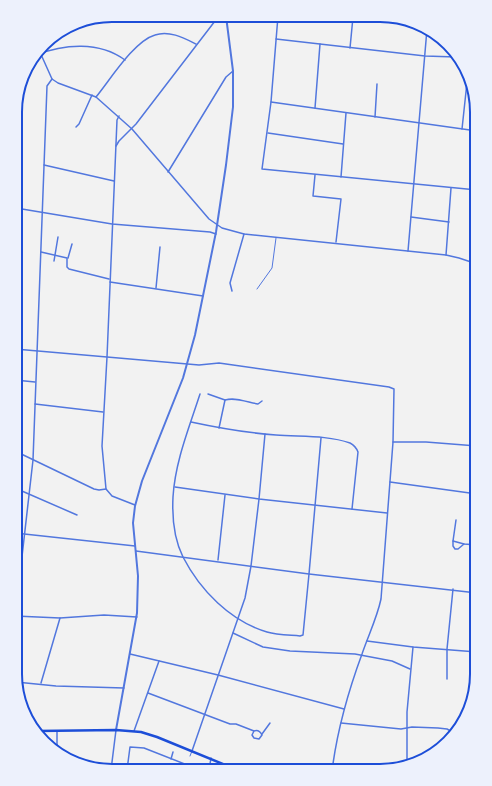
<svg xmlns="http://www.w3.org/2000/svg" width="492" height="786" font-family="Roboto,sans-serif">
  <rect width="100%" height="100%" fill="#f2f2f2"/>
  <g fill="none" stroke-linecap="round" stroke-linejoin="round">
    <g stroke="#5277de" stroke-width="1">
      <polyline points="257,289 272,268 276,238"/>
      <polyline points="190,756 192,751"/>
    </g>
    <g stroke="#5277de" stroke-width="1.5">
      <polyline points="278,16 271,102 262,169 477,190"/>
      <polyline points="276,39 425,56 456,57"/>
      <polyline points="350,48 353,17"/>
      <polyline points="39,50 52,79 58,83 96,97 132,129 209,219 222,228 244,234 446,255 459,258 477,264"/>
      <path d="M36 55C64 44 99 41 125 60"/>
      <path d="M96 97C110 80 134 41 155 35 169 30 184 38 196 44"/>
      <polyline points="271,102 477,131"/>
      <polyline points="315,108 320,44"/>
      <polyline points="119,116 117,120 107,357 102,446 106,489 112,496 135,505"/>
      <polyline points="375,117 377,84"/>
      <polyline points="76,127 79,124 92,95"/>
      <polyline points="462,129 468,73"/>
      <polyline points="268,133 343,144"/>
      <polyline points="116,146 119,141 136,124 215,21 225,16"/>
      <polyline points="44,165 114,181"/>
      <polyline points="168,172 226,77 233,71"/>
      <polyline points="315,175 313,196 341,199 336,242"/>
      <polyline points="341,177 346,113"/>
      <polyline points="16,208 112,224 210,232 216,234"/>
      <polyline points="411,217 449,222"/>
      <polyline points="408,251 427,29"/>
      <polyline points="41,252 67,258 67,267 69,269 109,279"/>
      <polyline points="446,255 451,188"/>
      <polyline points="68,258 72,244"/>
      <polyline points="54,261 58,237"/>
      <polyline points="110,282 203,296"/>
      <polyline points="156,288 160,247"/>
      <polyline points="232,291 230,283 244,234"/>
      <path d="M15 349 199 365 219 363 389 387 394 389 393 442 381 599C377 618 368 636 362 654 348 692 337 731 332 771"/>
      <polyline points="15,380 35,382"/>
      <path d="M200 394C189 428 175 462 173 497 172 517 174 539 183 557 200 590 230 621 267 632 277 635 289 635 300 636L303 635 309 574 321 438"/>
      <polyline points="208,394 225,400"/>
      <polyline points="35,404 103,412"/>
      <path d="M191 422C219 428 247 433 276 435 300 437 327 435 350 443 354 445 356 447 358 452L352 509"/>
      <path d="M219 428 225 400C236 397 247 402 258 404L262 401"/>
      <polyline points="393,442 426,442 477,446"/>
      <polyline points="15,451 94,489 99,490 106,489"/>
      <polyline points="390,482 477,494"/>
      <polyline points="175,487 259,499 387,513"/>
      <polyline points="15,488 77,515"/>
      <polyline points="456,520 453,541 464,544 477,545"/>
      <polyline points="15,533 135,546"/>
      <polyline points="453,541 453,546 455,549 458,549 464,544"/>
      <polyline points="474,545 475,528"/>
      <polyline points="136,551 309,574 477,593"/>
      <polyline points="218,560 225,495"/>
      <polyline points="15,616 60,618 104,615 137,617"/>
      <polyline points="15,618 33,460 47,86 52,79"/>
      <polyline points="233,633 263,647 290,651 355,654 392,661 410,669"/>
      <polyline points="367,641 413,647 477,652"/>
      <polyline points="130,654 218,675 344,709"/>
      <polyline points="447,679 447,649 453,589"/>
      <polyline points="16,682 56,686 124,688"/>
      <polyline points="41,683 60,618"/>
      <path d="M148 693 230 724H236L254 731 252 735 254 738 259 739 262 735C260 731 257 730 254 731"/>
      <polyline points="341,723 401,729 412,727 438,728 447,729 456,734"/>
      <polyline points="57,731 57,753"/>
      <polyline points="134,731 159,661"/>
      <polyline points="262,734 270,723"/>
      <polyline points="192,751 245,598 251,566 259,499 265,434"/>
      <polyline points="171,759 173,752"/>
      <polyline points="407,766 407,712 413,647"/>
      <polyline points="111,770 116,730"/>
      <polyline points="127,770 130,747 144,748 200,770"/>
      <polyline points="209,770 211,758"/>
    </g>
    <polyline stroke="#5277de" stroke-width="2" points="116,730 137,613 138,576 133,523 135,506 142,481 183,378 195,335 216,232 226,165 233,107 233,71 226,16"/>
    <polyline stroke="#1d4ed8" stroke-width="2.5" points="37,731 116,730 141,732 157,737 240,771"/>
  </g>
  <path d="M0 0H492V786H0ZM112 22H380A90 90 0 0 1 470 112V674A90 90 0 0 1 380 764H112A90 90 0 0 1 22 674V112A90 90 0 0 1 112 22Z" fill="#edf1fc" fill-rule="evenodd"/>
  <path fill="none" stroke="#1d4ed8" stroke-width="2" d="M112 22H380A90 90 0 0 1 470 112V674A90 90 0 0 1 380 764H112A90 90 0 0 1 22 674V112A90 90 0 0 1 112 22Z"/>
</svg>
